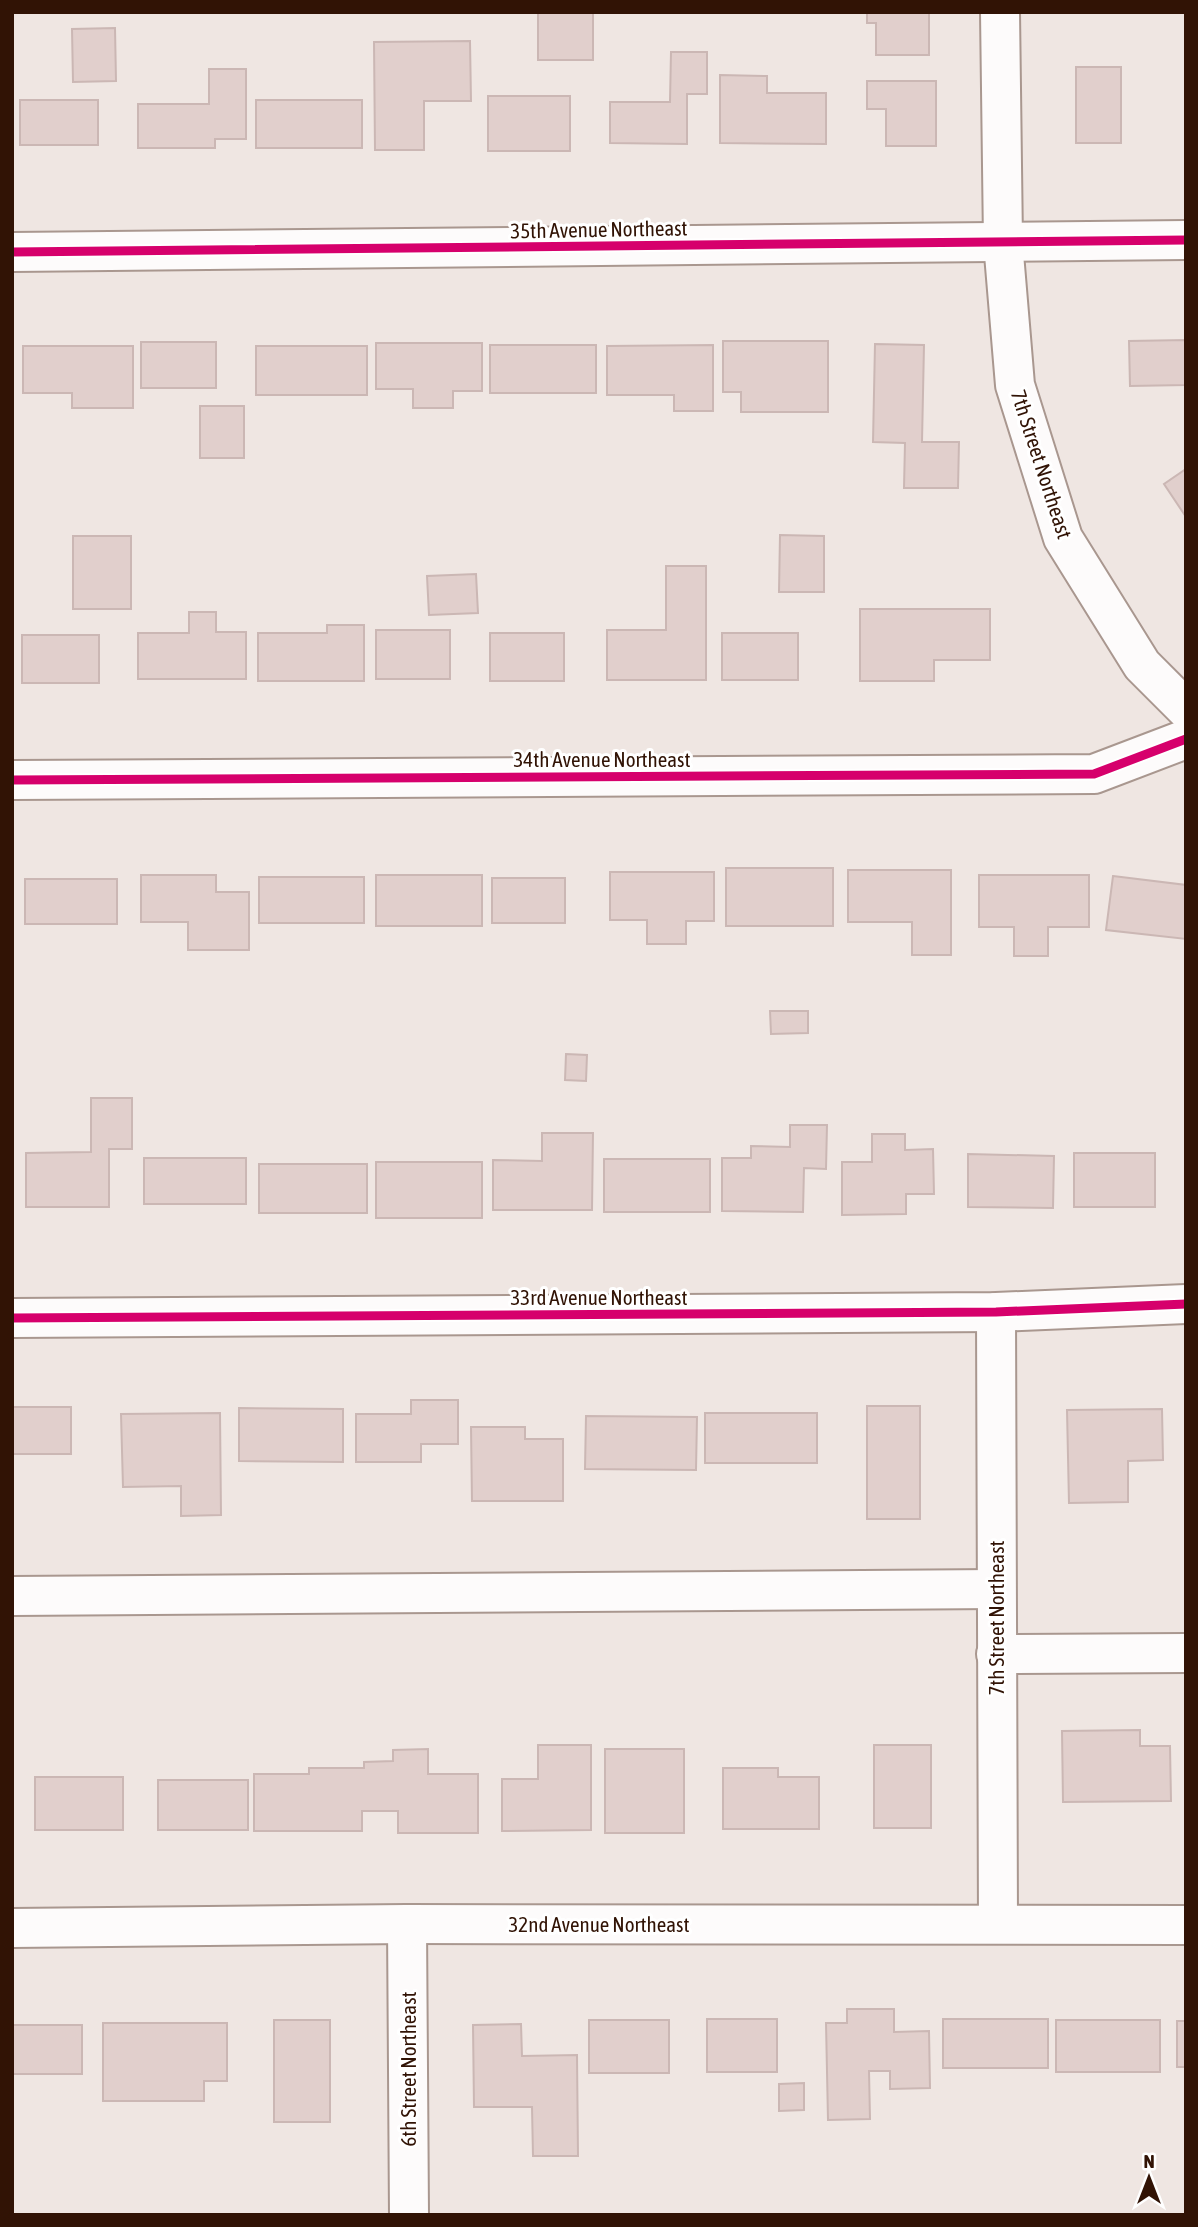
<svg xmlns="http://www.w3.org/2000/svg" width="1198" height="2227" font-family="'Asap Condensed',sans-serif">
  <rect width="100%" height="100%" fill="#efe6e2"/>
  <g fill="#e1cfcc" stroke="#cbb7b4" stroke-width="2">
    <polygon points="867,12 929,12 929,55 876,55 876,23 867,23"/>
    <rect x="538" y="13" width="55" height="47"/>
    <polygon points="115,28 116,81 73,82 72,29"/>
    <polygon points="470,41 471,101 424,101 424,150 375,150 374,42"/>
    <polygon points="671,52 707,52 707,94 687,94 687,144 610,143 610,102 670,102"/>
    <rect x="1076" y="67" width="45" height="76"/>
    <polygon points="209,69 246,69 246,139 215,139 215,148 138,148 138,104 209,104"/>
    <polygon points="720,75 767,76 767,93 826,93 826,144 720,143"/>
    <polygon points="867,81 936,81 936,146 886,146 886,109 867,109"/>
    <rect x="488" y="96" width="82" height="55"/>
    <rect x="20" y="100" width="78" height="45"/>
    <rect x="256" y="100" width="106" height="48"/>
    <polygon points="1186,340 1186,385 1130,386 1129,341"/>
    <polygon points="723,341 828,341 828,412 741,412 741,392 723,392"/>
    <rect x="141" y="342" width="75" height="46"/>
    <polygon points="376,343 482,343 482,391 453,391 453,408 413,408 413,389 376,389"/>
    <polygon points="875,344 924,345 922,442 959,442 958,488 904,488 905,443 873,442"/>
    <rect x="490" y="345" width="106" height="48"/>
    <polygon points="713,345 713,411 674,411 674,395 607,395 607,346"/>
    <polygon points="23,346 133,346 133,408 72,408 72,393 23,393"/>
    <rect x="256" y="346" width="111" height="49"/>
    <rect x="200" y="406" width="44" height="52"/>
    <polygon points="1186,469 1186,517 1164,484"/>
    <polygon points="780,535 824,536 824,592 779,592"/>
    <rect x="73" y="536" width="58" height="73"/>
    <polygon points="666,566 706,566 706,680 607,680 607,630 666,630"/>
    <polygon points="476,574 478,613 429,615 427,576"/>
    <polygon points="860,609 990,609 990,660 934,660 934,681 860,681"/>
    <polygon points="189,612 216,612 216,632 246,632 246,679 138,679 138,633 189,633"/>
    <polygon points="327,625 364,625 364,681 258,681 258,633 327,633"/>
    <rect x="376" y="630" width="74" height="49"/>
    <rect x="490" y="633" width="74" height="48"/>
    <rect x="722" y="633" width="76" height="47"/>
    <rect x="22" y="635" width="77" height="48"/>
    <rect x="726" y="868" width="107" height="58"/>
    <polygon points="848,870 951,870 951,955 912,955 912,922 848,922"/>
    <polygon points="610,872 714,872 714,921 686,921 686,944 647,944 647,920 610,920"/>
    <polygon points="141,875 216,875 216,892 249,892 249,950 188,950 188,922 141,922"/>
    <rect x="376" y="875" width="106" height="51"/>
    <polygon points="979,875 1089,875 1089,927 1048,927 1048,956 1014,956 1014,927 979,927"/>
    <polygon points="1113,876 1186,885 1186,939 1106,930"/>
    <rect x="259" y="877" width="105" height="46"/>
    <rect x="492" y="878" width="73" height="45"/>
    <rect x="25" y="879" width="92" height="45"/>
    <polygon points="770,1011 808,1011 808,1033 771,1034"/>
    <polygon points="566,1054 587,1055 586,1081 565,1080"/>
    <polygon points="91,1098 132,1098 132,1149 109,1149 109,1207 26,1207 26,1153 91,1152"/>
    <polygon points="790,1125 827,1125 826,1169 804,1168 803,1212 722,1211 722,1158 751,1158 751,1146 790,1147"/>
    <polygon points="542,1133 593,1133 592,1210 493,1210 493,1160 542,1161"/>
    <polygon points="872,1134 905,1134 905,1150 933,1149 934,1194 906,1194 906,1214 842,1215 842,1162 872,1162"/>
    <rect x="1074" y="1153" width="81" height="54"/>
    <polygon points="968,1154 1054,1156 1053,1208 968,1207"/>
    <rect x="144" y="1158" width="102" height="46"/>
    <rect x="604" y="1159" width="106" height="53"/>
    <rect x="376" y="1162" width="106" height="56"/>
    <rect x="259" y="1164" width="108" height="49"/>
    <polygon points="411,1400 458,1400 458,1444 421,1444 421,1462 356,1462 356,1414 411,1414"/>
    <rect x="867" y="1406" width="53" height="113"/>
    <rect x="12" y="1407" width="59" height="47"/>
    <polygon points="239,1408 343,1409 343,1462 239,1461"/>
    <polygon points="1162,1409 1163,1460 1128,1461 1128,1502 1069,1503 1067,1410"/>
    <polygon points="220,1413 221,1515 181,1516 181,1486 123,1487 121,1414"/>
    <rect x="705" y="1413" width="112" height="50"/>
    <polygon points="586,1416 697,1417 696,1470 585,1469"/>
    <polygon points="471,1427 525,1427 525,1439 563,1439 563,1501 472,1501"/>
    <polygon points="1140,1730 1140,1746 1170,1746 1171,1801 1063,1802 1062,1731"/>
    <polygon points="538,1745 591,1745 591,1830 502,1831 502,1779 538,1779"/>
    <rect x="874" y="1745" width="57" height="83"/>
    <polygon points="428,1749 428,1774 478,1774 478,1833 398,1833 398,1811 362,1811 362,1831 254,1831 254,1774 309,1774 309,1768 364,1768 364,1762 393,1761 393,1750"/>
    <rect x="605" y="1749" width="79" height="84"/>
    <polygon points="723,1768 778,1768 778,1777 819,1777 819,1829 723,1829"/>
    <rect x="35" y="1777" width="88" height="53"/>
    <rect x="158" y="1780" width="90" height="50"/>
    <polygon points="847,2009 894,2009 894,2032 929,2031 930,2088 890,2089 890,2071 869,2071 870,2119 828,2120 826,2023 847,2023"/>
    <rect x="707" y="2019" width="70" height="53"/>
    <rect x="943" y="2019" width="105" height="49"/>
    <rect x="274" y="2020" width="56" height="102"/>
    <rect x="589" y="2020" width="80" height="53"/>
    <rect x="1056" y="2020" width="104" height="52"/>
    <rect x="1177" y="2021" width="9" height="46"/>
    <polygon points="103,2023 227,2023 227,2081 204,2081 204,2101 103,2101"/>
    <polygon points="521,2024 522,2056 577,2055 578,2156 533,2156 532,2107 474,2107 473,2025"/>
    <rect x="12" y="2025" width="70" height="49"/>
    <polygon points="804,2083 804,2110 779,2111 779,2084"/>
  </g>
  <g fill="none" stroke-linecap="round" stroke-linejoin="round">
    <g stroke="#a9978f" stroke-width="42">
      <g id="minor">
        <polyline points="1000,12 1003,242 1015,385 1063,538 1142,665 1186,709"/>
        <polyline points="12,252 1186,240"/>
        <polyline points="12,780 1094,774 1186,739"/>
        <polyline points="996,1312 998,1924"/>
        <polyline points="12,1318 996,1312 1186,1304"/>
        <polyline points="12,1596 996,1589"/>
        <polyline points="996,1654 1186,1653"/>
        <polyline points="407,1924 409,2215"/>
        <polyline points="12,1928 407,1924 1186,1925"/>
      </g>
    </g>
    <use href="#minor" stroke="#fdfbfb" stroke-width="38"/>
    <g stroke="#fff" stroke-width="13">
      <g id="cycleway">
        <polyline points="12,252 1186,240"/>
        <polyline points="12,780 1094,774 1186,739"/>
        <polyline points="12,1318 996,1312 1186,1304"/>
      </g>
    </g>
    <use href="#cycleway" stroke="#d6006c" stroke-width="9"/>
  </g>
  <g text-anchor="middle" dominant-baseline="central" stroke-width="6" stroke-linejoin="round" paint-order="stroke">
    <g font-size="21" fill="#311305" stroke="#fff">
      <text transform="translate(599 229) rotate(-1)">35th Avenue Northeast</text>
      <text transform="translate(1042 464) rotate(72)">7th Street Northeast</text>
      <text x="602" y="759">34th Avenue Northeast</text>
      <text x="599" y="1297">33rd Avenue Northeast</text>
      <text transform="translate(996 1618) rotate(-90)">7th Street Northeast</text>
      <text x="599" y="1924">32nd Avenue Northeast</text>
      <text transform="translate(408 2069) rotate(-90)">6th Street Northeast</text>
    </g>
  </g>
  <rect width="1198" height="2227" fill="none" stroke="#311305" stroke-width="28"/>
  <g transform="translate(1149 2178)" stroke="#ffffff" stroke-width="5" paint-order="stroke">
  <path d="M0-5L12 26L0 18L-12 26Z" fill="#311305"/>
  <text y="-10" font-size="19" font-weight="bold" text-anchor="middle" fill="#311305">N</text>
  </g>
</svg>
